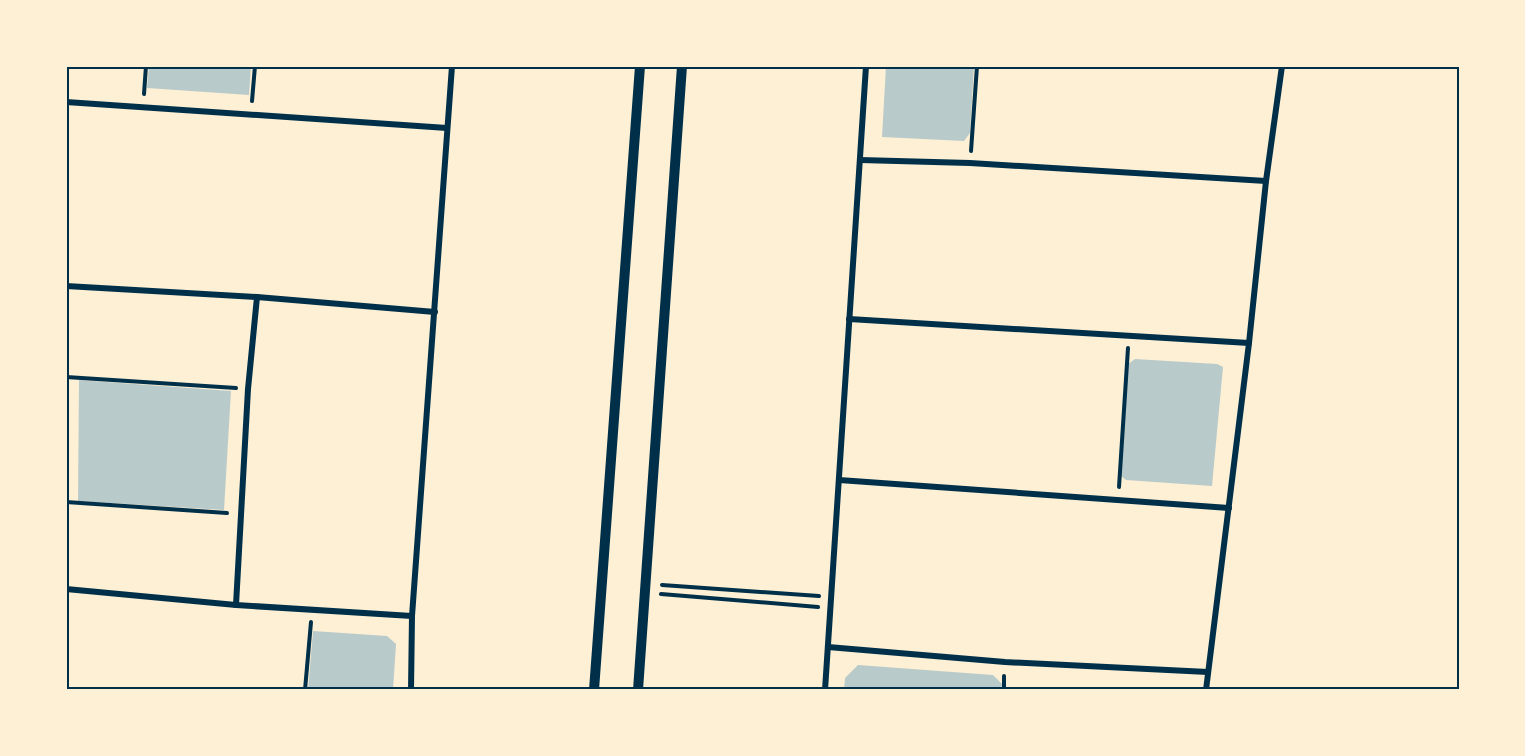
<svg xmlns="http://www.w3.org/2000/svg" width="1525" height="756" font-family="'Nunito Sans',sans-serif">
  <rect width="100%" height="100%" fill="#fdf0d5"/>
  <g fill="#b9caca">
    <polygon points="149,66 251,66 249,95 147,88"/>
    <polygon points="886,66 974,66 970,133 964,141 882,137"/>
    <polygon points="1135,359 1217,364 1223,367 1212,486 1126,480 1121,476 1128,364"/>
    <polygon points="79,380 231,391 224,510 78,501"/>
    <polygon points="313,631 387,636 396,644 393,690 308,690"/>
    <polygon points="858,665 993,675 1002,684 1001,690 844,690 845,678"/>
  </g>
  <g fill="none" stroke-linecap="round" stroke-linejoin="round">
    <g stroke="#003049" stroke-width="4">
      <polyline points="144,94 146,66"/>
      <polyline points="252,101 255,66"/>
      <polyline points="971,151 977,66"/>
      <polyline points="66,377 236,388"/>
      <polyline points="1119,487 1128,348"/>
      <polyline points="66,502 227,513"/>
      <polyline points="662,585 819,596"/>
      <polyline points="661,594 818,607"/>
      <polyline points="305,690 311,622"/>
      <polyline points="1004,690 1004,676"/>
    </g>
    <g stroke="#003049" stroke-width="6">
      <polyline points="66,102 447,128"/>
      <polyline points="860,160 970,163 1266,181"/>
      <polyline points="66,286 257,297 435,312"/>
      <polyline points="849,319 1249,343"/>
      <polyline points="839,480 1229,508"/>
      <polyline points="66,589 236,605 412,616"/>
      <polyline points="236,605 248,389 257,297"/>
      <polyline points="828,647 1005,662 1208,672"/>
      <polyline points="411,690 412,616 452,66"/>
      <polyline points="825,690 866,66"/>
      <polyline points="1206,690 1249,343 1266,181 1282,66"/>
    </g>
    <g stroke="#003049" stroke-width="10">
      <polyline points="594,690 640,66"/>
      <polyline points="638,690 682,66"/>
    </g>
  </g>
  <rect width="1525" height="756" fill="none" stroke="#fdf0d5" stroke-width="135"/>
  <rect x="68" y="68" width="1390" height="620" fill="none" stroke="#003049" stroke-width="2"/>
</svg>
